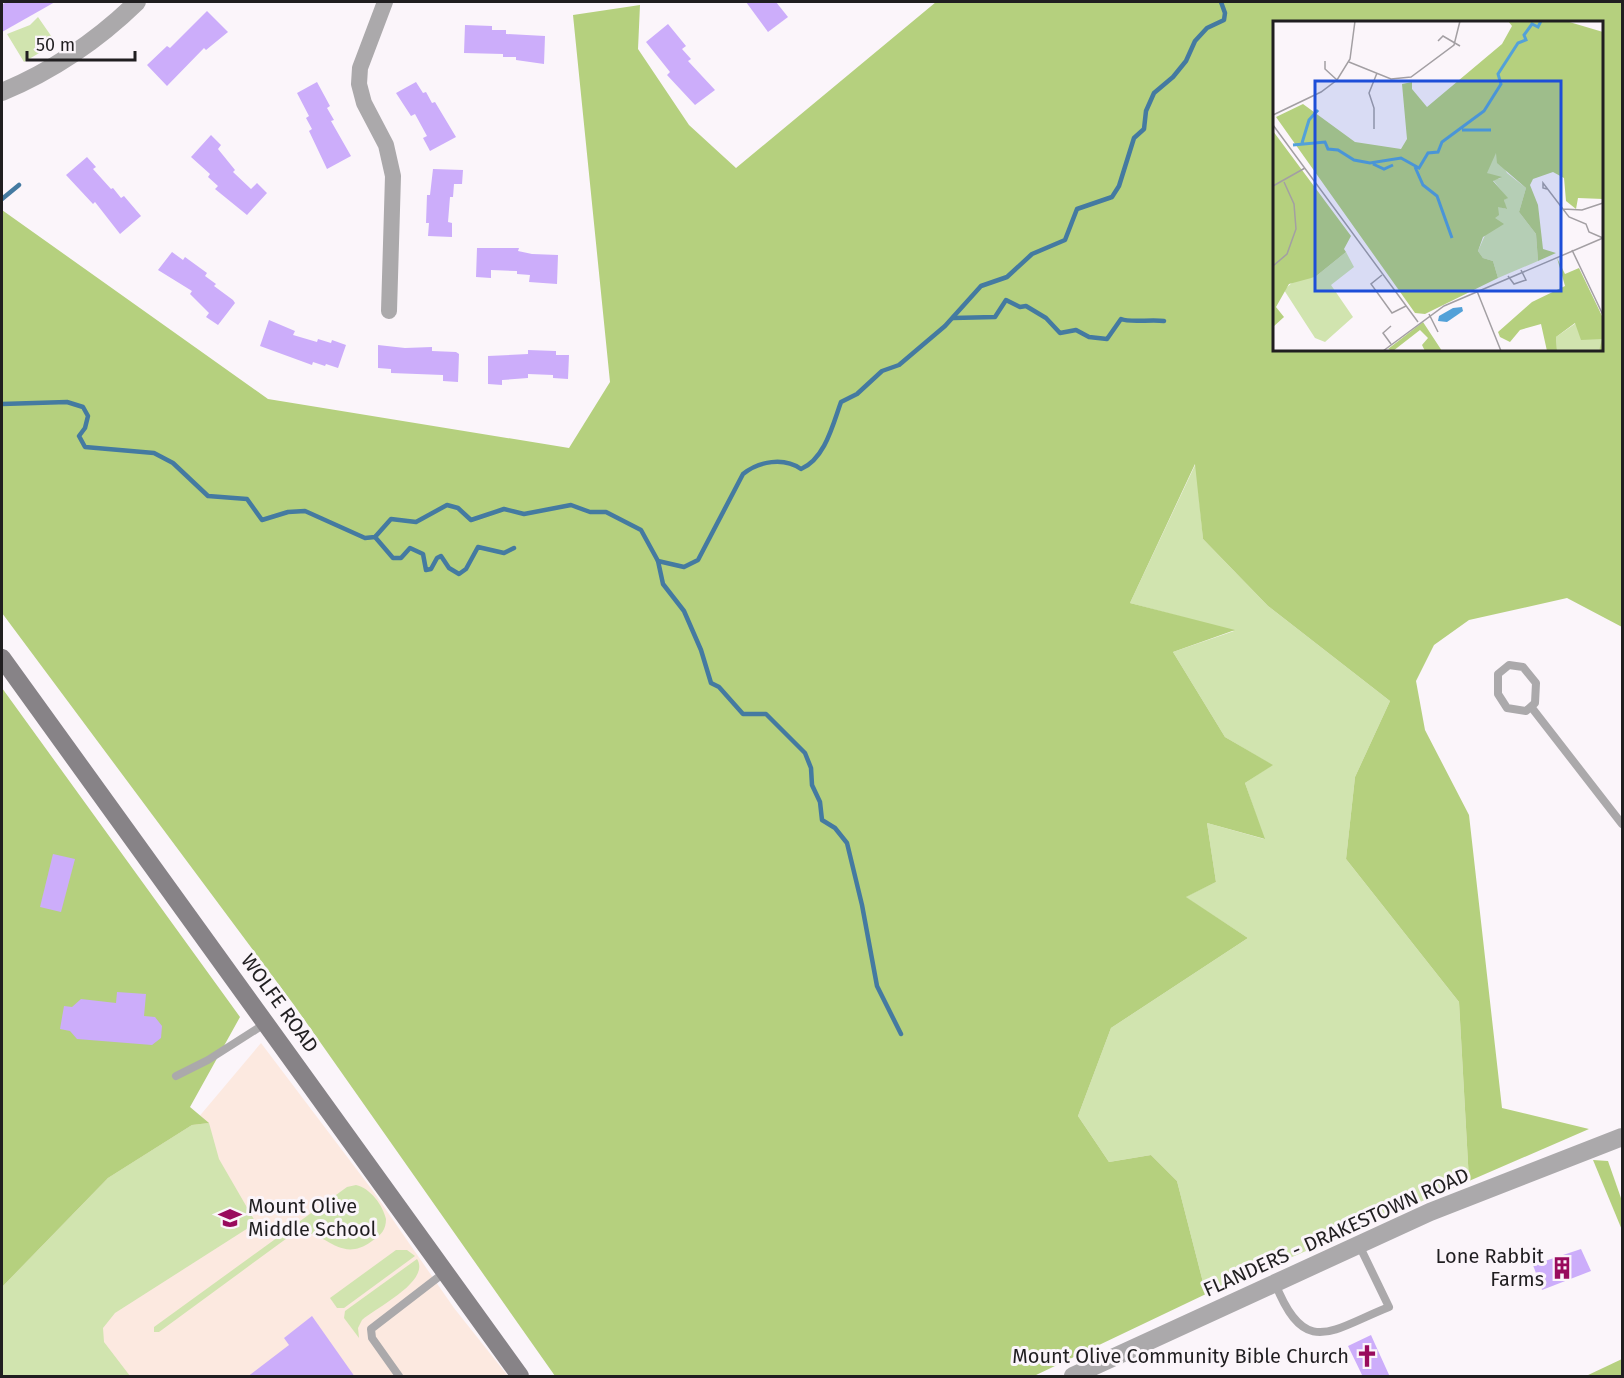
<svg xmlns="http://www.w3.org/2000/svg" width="1624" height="1378" font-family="'Fira Sans',sans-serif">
  <rect width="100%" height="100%" fill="#fbf5fa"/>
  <polygon fill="#fce9e0" points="261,1043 373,1191 454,1308 508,1376 2,1376 2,1287 108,1178 192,1125"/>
  <g fill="#d1e4af">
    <polygon points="38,17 56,43 24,62 7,34 30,25"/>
    <polygon points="1196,463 1203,539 1268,606 1390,701 1355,777 1346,859 1459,1002 1469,1181 1206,1294 1177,1181 1151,1155 1109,1162 1078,1116 1111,1028 1248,938 1185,897 1216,882 1207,823 1264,839 1245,783 1272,765 1225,737 1173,652 1234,631 1130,603"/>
    <polygon points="209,1123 219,1159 256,1223 115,1313 103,1328 104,1342 130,1376 2,1376 2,1287 108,1178 192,1125"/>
    <path d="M356 1185C370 1188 383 1205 386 1219 386 1230 381 1235 372 1241 338 1266 326 1227 294 1233L159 1332H154V1327L347 1187Z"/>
    <polygon points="396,1250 407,1250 415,1256 344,1308 337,1308 330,1298"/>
    <path d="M417 1259C431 1281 377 1307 362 1320L358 1328 359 1338 344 1318 345 1311Z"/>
  </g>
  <g fill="#b5d07e" fill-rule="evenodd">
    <path d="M936 2H1622V627L1567 598 1469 620 1434 645 1416 681 1425 730 1469 815 1502 1108 1589 1129 1469 1181 1459 1002 1346 859 1355 777 1390 701 1268 606 1203 539 1195 464 1130 603 1235 630 1173 652 1225 737 1273 765 1245 783 1265 839 1207 823 1216 882 1186 897 1248 938 1111 1028 1078 1116 1109 1162 1151 1155 1177 1181 1206 1294 1034 1376H555L294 1005 2 613V210L268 399 569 448 610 382 573 15 640 5 638 49 689 125 736 168ZM1274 22H1602V350H1274Z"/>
    <polygon points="2,688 240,1017 190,1107 209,1123 192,1125 108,1178 2,1287"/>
    <polygon points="1593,1160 1608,1161 1622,1201 1622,1230"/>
    <polygon points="1622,1359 1622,1376 1586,1376"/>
  </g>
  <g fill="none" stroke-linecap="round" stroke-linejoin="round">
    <g stroke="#447aa1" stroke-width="4.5">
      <polyline points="2,199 19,185"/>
      <path d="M953 318 995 317 1006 300 1020 307 1026 306 1046 318 1060 333 1076 330 1089 337 1107 339 1121 319C1130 323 1151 319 1164 321"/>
      <path d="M2 404 67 402 83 407 88 416 85 428 79 436 85 447 154 453 173 463 208 496 247 499 262 520 288 512 305 511 365 538 375 537 391 519 416 522 447 505 458 508 471 520 504 509 524 514 571 505 590 512H606L641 530 658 561 684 567 698 560 743 474C759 461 784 457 801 469 825 459 833 424 841 402L857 394 882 371 899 365 945 326 981 286 1007 277 1032 254 1065 240 1077 209 1112 197 1119 186 1134 138 1144 129 1146 111 1154 93 1173 77 1186 61 1195 41 1207 28 1224 20 1225 13 1221 2"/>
      <polyline points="375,537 393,558 401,558 410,548 423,554 426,570 431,569 437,558 441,556 449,568 459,574 466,569 478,547 504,553 514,548"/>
      <polyline points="658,561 663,584 684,611 701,650 711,683 719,687 743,714 766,714 805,753 811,768 812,785 820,802 822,820 835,828 847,843 862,905 877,986 901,1034"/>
    </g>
  </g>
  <g fill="#ccadfa">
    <polygon points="6,2 55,2 2,32 2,5"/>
    <polygon points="746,2 776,2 788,17 768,32"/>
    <polygon points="207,11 228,32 206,50 204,48 167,86 147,65 167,46 170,48"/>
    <polygon points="668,24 686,46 682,49 691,59 688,61 715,90 695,105 667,75 670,72 646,42"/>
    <polygon points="465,25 492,26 492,30 506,30 506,34 545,36 544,64 516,60 516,57 503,57 503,54 464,53"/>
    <polygon points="317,82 330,106 327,108 334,120 331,121 351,156 327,169 309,131 312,129 306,118 309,116 297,93"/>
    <polygon points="416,82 423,93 426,92 432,103 435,102 456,137 430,151 423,138 427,136 415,114 411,116 396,93"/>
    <polygon points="211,135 221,145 218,149 235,170 233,172 251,189 257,183 267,193 247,215 215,189 218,186 208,177 210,174 191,157"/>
    <polygon points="87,157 96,167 93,169 111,189 113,188 121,198 124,196 141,216 120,234 95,202 93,204 66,175"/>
    <polygon points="433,169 463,170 462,184 454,184 453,197 450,197 448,222 452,223 452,237 428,236 429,223 426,223 427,195 430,195"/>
    <polygon points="477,248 519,248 518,251 532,254 558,255 557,284 529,282 530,275 517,274 517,271 491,270 491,278 476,277"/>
    <polygon points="172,252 183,260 185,257 207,273 205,276 216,284 214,286 233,300 235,303 218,325 206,317 209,313 190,294 192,291 158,270"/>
    <polygon points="269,320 295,331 293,335 317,342 318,339 331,343 332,340 346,345 338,368 326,364 325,366 313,362 312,365 260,346"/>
    <polygon points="378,345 405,348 432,347 432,351 456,352 459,354 458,382 443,381 443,375 391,373 391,369 378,368"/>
    <polygon points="528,350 556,351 556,355 569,355 568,379 553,378 553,375 528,374 528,378 502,380 502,385 488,384 488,356 528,354"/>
    <polygon points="53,854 75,859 61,912 40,907"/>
    <polygon points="117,992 146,994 144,1016 155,1017 162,1026 161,1038 152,1045 77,1039 70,1031 60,1029 64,1006 72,1007 81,999 116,1003"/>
    <polygon points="1581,1249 1591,1271 1542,1290 1533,1265"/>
    <polygon points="312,1316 355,1377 247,1377 289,1345 284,1338"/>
    <polygon points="1371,1335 1375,1344 1390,1377 1363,1377 1348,1346"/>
  </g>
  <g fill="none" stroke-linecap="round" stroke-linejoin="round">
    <g stroke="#aba9ab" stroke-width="8">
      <polygon points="1509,665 1523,667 1536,683 1535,703 1526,711 1507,708 1498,694 1498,674"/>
      <polyline points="1532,708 1622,824"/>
      <polyline points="176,1076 208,1060 266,1023"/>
      <path d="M1275 1283C1305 1359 1331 1330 1389 1307L1359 1245"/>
      <polyline points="399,1376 372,1338 371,1329 445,1272"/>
    </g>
    <polyline stroke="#aba9ab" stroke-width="16" points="385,2 360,68 359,84 364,103 386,145 393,176 389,311"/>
    <g stroke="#aba9ab" stroke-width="18">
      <path d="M2 92C52 71 98 40 137 2"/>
      <polyline points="1073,1376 1430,1212 1622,1137"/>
    </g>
    <polyline stroke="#878387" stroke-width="18" points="2,658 520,1376"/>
  </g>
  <defs>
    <g id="school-bare" transform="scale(1.8)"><path d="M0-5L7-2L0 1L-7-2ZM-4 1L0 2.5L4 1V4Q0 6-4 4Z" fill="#990b5d" stroke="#fbf5fa" stroke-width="2.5" paint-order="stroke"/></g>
    <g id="building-bare" transform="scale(1.8)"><path d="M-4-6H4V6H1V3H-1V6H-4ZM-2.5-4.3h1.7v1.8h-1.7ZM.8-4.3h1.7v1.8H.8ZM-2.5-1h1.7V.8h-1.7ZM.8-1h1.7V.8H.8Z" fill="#990b5d" stroke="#fbf5fa" stroke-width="2.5" paint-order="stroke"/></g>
    <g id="church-bare" transform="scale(1.8)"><path d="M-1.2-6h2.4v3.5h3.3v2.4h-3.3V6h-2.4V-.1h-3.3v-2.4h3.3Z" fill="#990b5d" stroke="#fbf5fa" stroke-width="2.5" paint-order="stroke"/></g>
  </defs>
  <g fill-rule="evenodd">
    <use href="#school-bare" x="230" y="1218"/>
    <use href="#building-bare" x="1562" y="1268"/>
    <use href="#church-bare" x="1367" y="1356"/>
  </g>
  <g text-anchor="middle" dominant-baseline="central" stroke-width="6" stroke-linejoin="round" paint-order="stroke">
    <g font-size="20" fill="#201e20" stroke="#fbf5fa">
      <text transform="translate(280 1003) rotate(54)">WOLFE ROAD</text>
      <text transform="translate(1336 1232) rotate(-24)">FLANDERS - DRAKESTOWN ROAD</text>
    </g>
    <g font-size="20" fill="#201e20" stroke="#fbf5fa" text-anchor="end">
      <text x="248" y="1206" text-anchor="start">Mount Olive<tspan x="248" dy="23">Middle School</tspan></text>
      <text x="1544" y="1256">Lone Rabbit<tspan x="1544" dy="23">Farms</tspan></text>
      <text x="1349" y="1356">Mount Olive Community Bible Church</text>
    </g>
  </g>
  <g transform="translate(1273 21)">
    <rect width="330" height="330" fill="#fbf5fa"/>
    <path d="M223 131 234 152 253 167 246 191 263 213 265 240 225 257 220 240 210 237 205 230 225 185 233 188 231 179 234 177 220 159 228 157 213 152ZM73 231 81 246 58 264 80 296 52 321 42 317 11 269 22 259 42 256ZM303 302 330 318 326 330H284L283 316Z" fill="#d1e4af"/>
    <path d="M235 0H293L330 11V178L305 177 303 188 293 180 291 157 280 151 260 158 257 164 265 184 270 228 283 232 265 240 263 213 246 191 253 167 224 142 223 132 214 152 229 156 220 160 235 177 231 179 234 188 225 186 226 194 222 197 231 203 210 216 205 230 210 237 220 240 225 257 152 293 142 292 3 96 30 83 82 121 128 128 134 118 129 63 139 61V68L154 86 229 23 239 5ZM0 110 78 215 71 228 73 231 42 256 16 263 3 286 11 296 0 306ZM284 237 292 253 306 247 330 297V330H326L329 318 308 319 302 302 283 316 284 330H274L268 303 247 309 237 321 227 316 225 311 259 281 292 265ZM150 301 169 330H152L149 324 155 317 147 309 120 330 115 328Z" fill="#b5d07e"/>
    <path d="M180 287 189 286 190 290 174 301 165 300 166 295Z" fill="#53a1d8"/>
    <path fill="none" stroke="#53a1d8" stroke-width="3" d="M189 109H218M29 122 36 99 45 89M20 124 52 121 55 128 65 129 81 139 97 142 128 137 146 147 155 132 165 131 169 121 211 90 228 63 225 53 245 22 253 19 251 14 259 3 265 6 268 0M100 143 111 148 120 144M142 146 150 164 164 175 179 217"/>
    <path fill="none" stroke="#a39fa3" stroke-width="1.5" d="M165 20 170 15 187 25M52 40V48L64 59M76 41 118 58 138 56 181 24 187 0M0 94 48 71 64 59 77 38 82 0M0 104 145 301M101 108V87L96 72 104 52M0 165 32 147M274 168 270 167V162L296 196 313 203 316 211 330 217M290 188 309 189 330 182M299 229 330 294M0 245 14 233 23 208 21 183 11 161M109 254 98 263 119 292 133 285M235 255 241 263 253 259 248 249M204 270 228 330M156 293 165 311M118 323 110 312 118 305M110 330 171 285 330 217"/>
    <path fill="#1d4ed8" fill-opacity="0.15" stroke="#1d4ed8" stroke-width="3" d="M42 60H288V270H42Z"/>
    <rect width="330" height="330" fill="none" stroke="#201e20" stroke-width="3"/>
  </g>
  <rect width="1624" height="1378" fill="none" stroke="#201e20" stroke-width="6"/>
  <path d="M27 51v9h108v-9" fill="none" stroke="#201e20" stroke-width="3"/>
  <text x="36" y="51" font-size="18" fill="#201e20" stroke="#fbf5fa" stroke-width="4.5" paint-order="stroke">50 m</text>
</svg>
